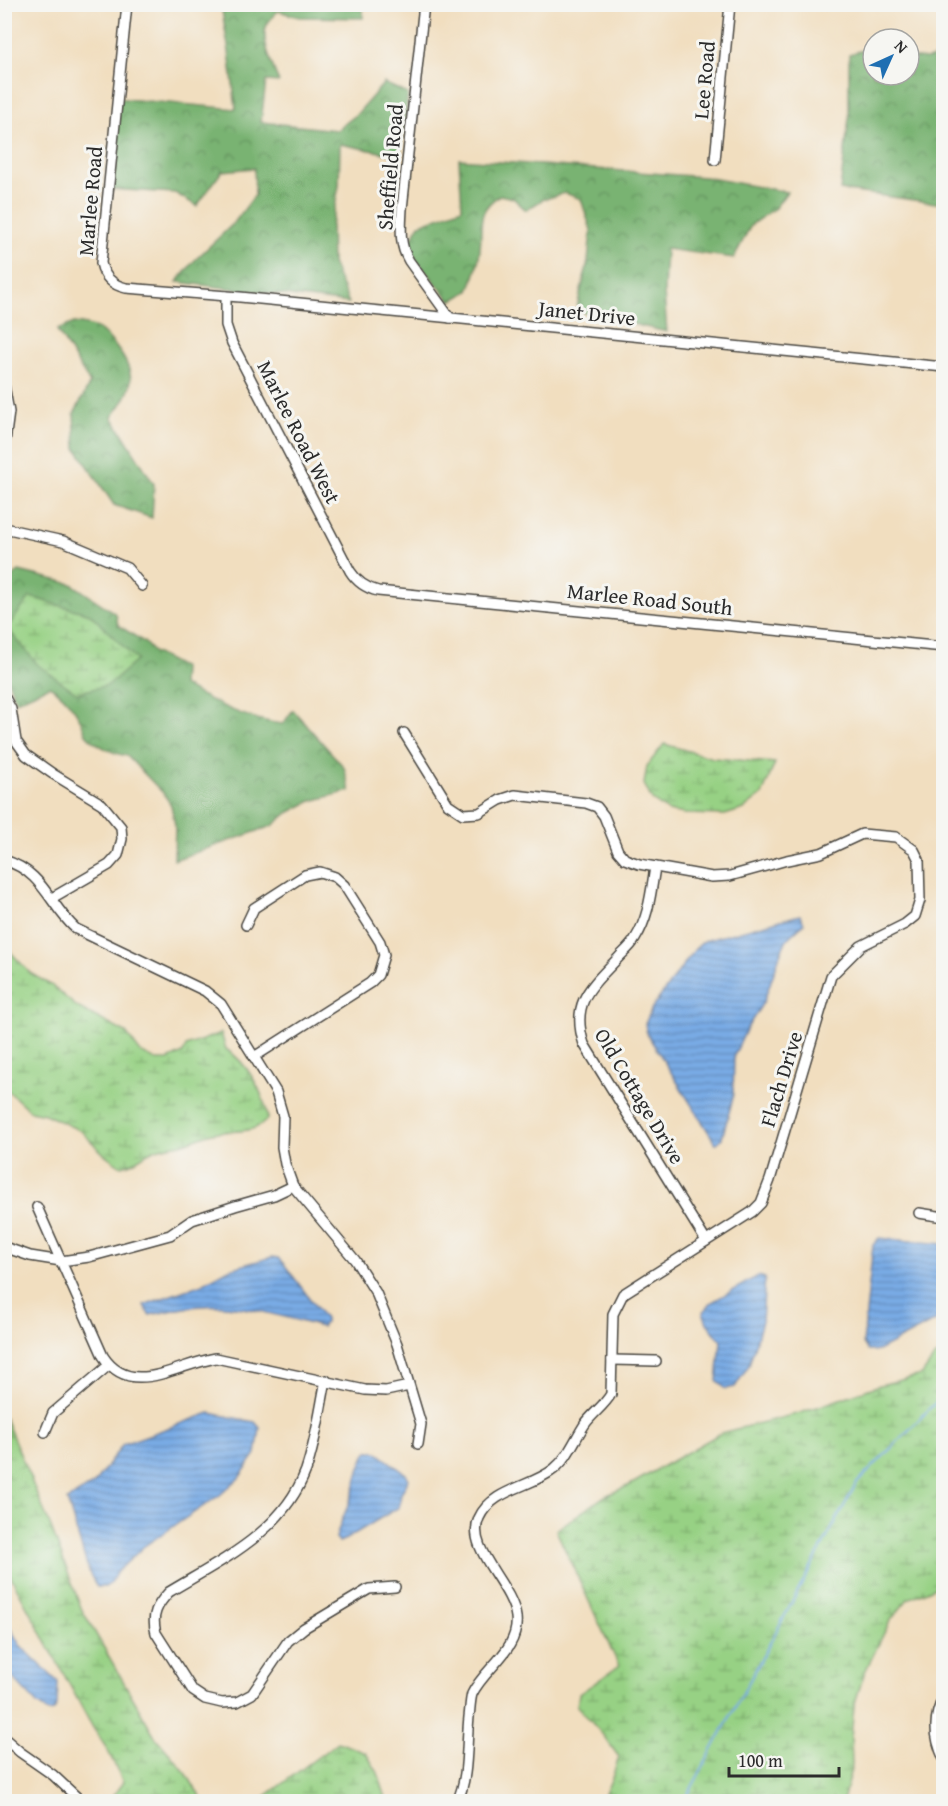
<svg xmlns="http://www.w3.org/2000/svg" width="948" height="1806" font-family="'Gentium Book Plus',serif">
  <defs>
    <pattern id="forest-crowns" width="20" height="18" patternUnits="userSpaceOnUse" patternTransform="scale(1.5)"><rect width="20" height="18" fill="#79b372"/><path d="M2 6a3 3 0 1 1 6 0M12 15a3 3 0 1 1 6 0" fill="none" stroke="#63925e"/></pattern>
    <pattern id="wetland-marsh" width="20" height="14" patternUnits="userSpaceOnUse" patternTransform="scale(1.5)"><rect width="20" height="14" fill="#97d184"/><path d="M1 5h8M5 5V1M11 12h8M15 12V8" fill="none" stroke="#7baa6c"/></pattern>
    <pattern id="water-rules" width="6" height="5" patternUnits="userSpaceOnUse" patternTransform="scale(1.5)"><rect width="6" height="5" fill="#79abe5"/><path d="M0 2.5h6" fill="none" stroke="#638bba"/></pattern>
  </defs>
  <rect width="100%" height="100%" fill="#f6f6f2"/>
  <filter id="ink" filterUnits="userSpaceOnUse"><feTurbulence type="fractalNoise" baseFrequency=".0167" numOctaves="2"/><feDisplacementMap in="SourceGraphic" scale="12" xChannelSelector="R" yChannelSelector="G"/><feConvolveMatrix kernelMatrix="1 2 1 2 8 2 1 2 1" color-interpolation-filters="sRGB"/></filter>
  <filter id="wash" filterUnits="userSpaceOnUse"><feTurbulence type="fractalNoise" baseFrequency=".008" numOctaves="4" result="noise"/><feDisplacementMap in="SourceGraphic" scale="24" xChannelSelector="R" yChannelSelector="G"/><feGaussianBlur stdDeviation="1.35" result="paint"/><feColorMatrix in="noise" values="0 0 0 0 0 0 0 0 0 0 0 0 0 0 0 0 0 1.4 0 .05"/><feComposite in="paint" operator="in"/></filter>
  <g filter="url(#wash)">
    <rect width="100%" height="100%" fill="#f1debf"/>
    <g fill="url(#forest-crowns)" stroke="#526f4e" stroke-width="1.5">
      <path d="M221 5H363V18L299 17 278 11C272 17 266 23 265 31 263 45 274 70 279 82L266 81 261 122 337 130 357 114 384 83 408 94 400 156 340 144 339 186 331 226 332 263 349 303 177 282 195 260 234 223 255 195 254 168 222 171 197 206 175 193 109 189 115 98 236 109 229 52Z"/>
      <polygon points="871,48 873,49 873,75 909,75 909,57 927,59 943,55 943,204 840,190 849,118 849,54"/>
      <path d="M459 159 705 177 787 192 775 208 751 225 734 258 666 249 664 292 667 332 576 311 588 262 591 230 581 199 565 193 542 200 526 210 513 198 500 195C475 211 483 225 480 249 479 264 474 278 469 291L451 301 406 248 420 224 462 208Z"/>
      <path d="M74 323C99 326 101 328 116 347 139 376 133 390 112 417L154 484 152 518 114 505 76 448 74 414 90 383 57 330Z"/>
      <path d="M19 571 72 584 116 614 118 625 144 642 153 652 183 668 182 685C217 704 244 719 283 724L293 710 344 767 350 791 311 801 288 813 272 826 174 860 175 825 171 805 164 794 127 756C114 754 95 745 86 734 84 730 83 725 81 721 75 709 62 692 49 686L16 701 5 674 4 584Z"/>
    </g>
    <g fill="url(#wetland-marsh)" stroke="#617e58" stroke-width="1.5">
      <polygon points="30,597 90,614 137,660 108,685 77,693 38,665 7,628"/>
      <polygon points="664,744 713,758 775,763 762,795 744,809 725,815 684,814 668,811 652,800 644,784 647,766"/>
      <path d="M4 945 30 973 51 985 77 1007 126 1033 140 1052 156 1060H168L183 1053 186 1046 221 1033 226 1049C248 1063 264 1093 268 1118 255 1136 232 1129 212 1133 201 1136 192 1141 181 1144 171 1146 163 1146 154 1150 139 1156 138 1163 121 1166L104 1154 81 1131 45 1114 30 1111 5 1088Z"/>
      <polygon points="943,1353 943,1584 908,1599 890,1621 864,1674 854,1706 851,1738 852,1765 843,1801 599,1801 602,1800 612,1778 619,1757 603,1735 577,1706 579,1694 619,1666 556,1530 605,1496 630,1485 721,1433 800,1413 880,1385 922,1375 934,1357"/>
      <polygon points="5,1418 50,1525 82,1610 156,1738 186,1773 203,1801 110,1800 123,1782 107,1749 92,1726 5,1566"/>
      <polygon points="338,1742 366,1753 378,1773 386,1798 378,1802 259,1801"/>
    </g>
    <g fill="url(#water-rules)" stroke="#526b88" stroke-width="1.5">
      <polygon points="800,915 804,923 787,939 781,952 764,1001 747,1028 734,1056 733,1098 722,1138 716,1144 647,1034 645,1024 652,1008 695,949 704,941"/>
      <polygon points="879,1238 943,1244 943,1317 878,1351 868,1351 863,1343 873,1245"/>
      <path d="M272 1257 278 1258 284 1264 325 1319V1323L322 1327C283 1317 241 1303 201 1306 184 1307 166 1312 149 1315L144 1305 202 1284 229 1269Z"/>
      <polygon points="758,1276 765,1278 762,1321 749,1365 735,1387 725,1389 717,1381 721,1341 707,1323 703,1312 710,1303"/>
      <polygon points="210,1413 255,1422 260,1428 256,1454 239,1478 220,1495 143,1547 116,1573 111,1583 105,1587 97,1587 89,1572 67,1500 94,1484 123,1444"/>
      <path d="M368 1451H375L406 1474 409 1479 401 1494 399 1507 346 1539 339 1542 336 1538C340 1522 348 1508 353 1492 358 1478 359 1463 368 1451Z"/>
      <polygon points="4,1617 20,1645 58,1682 57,1706 54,1711 48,1712 37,1704 5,1670"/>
    </g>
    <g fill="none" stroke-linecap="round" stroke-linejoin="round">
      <polyline stroke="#79abe5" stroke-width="2" points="684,1802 856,1484 944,1394"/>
    </g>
  </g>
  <g filter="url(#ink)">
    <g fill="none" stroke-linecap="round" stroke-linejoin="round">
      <g stroke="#494641" stroke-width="12">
        <g id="minor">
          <path d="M127 4 101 263C104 277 112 285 126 288L240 297 944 367"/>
          <path d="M424 4 402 209C401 228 399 245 409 261L450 318"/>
          <polyline points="715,160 730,4"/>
          <path d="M226 296V325L232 343 350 571C357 582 365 588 378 591L944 647"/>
          <polyline points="4,385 9,412 4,449"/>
          <polyline points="4,528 63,541 127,568 142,586"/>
          <polyline points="4,696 11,709 16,741 26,755 53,774 102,804 121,827 122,839 118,855 109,865 52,898"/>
          <path d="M404 733 448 804 463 814 479 813 500 800 515 795 586 803 597 807 604 816 618 851 625 859 639 864 712 877 730 876 787 860 821 853 862 834 896 837 914 850 919 860 920 900 915 916 905 924 861 946 831 976 770 1180 761 1203 752 1212 623 1294 613 1314 611 1394C604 1406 593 1413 585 1424 575 1439 568 1458 554 1469 532 1487 492 1489 479 1518 465 1549 512 1584 516 1617 520 1650 484 1668 472 1694 470 1701 470 1710 469 1717 466 1744 469 1777 457 1802"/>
          <path d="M4 860C44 872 49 905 76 929L205 991 221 1004 276 1092 283 1116 282 1147 285 1164 293 1186 355 1260 376 1293 397 1344 421 1424 418 1444"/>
          <path d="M655 867C651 892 649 917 635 939 632 945 625 951 620 956 592 986 570 1001 584 1044L706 1241"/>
          <polyline points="246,925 254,908 305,875 320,872 335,877 344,885 380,942 384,955 378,975 370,983 254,1057"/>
          <path d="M37 1207 103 1356C131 1399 177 1364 216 1358L365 1390 386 1391 409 1386"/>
          <polyline points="919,1213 944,1217"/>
          <polyline points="4,1247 30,1256 61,1261 89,1257 170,1235 192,1220 235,1206 274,1195 293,1186"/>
          <polyline points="612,1360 656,1361"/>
          <path d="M326 1380C320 1410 316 1441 306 1470 283 1532 222 1560 169 1592 157 1605 151 1615 156 1633L193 1691 205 1699 222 1703 237 1702 252 1694 288 1641 304 1628 369 1589 395 1587"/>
          <polyline points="45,1432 53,1413 109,1365"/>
          <path d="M944 1697C932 1718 934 1738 944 1759"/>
          <polyline points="4,1738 20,1752 53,1775 82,1802"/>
        </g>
      </g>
      <use href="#minor" stroke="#fff" stroke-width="9"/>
    </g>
  </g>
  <g text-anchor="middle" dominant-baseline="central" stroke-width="6" stroke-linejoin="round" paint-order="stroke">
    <g font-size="21" fill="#2b2b2b" stroke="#f6f6f2">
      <text transform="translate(704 80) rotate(-85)">Lee Road</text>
      <text transform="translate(390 167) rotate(-85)">Sheffield Road</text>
      <text transform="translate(90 201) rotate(-85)">Marlee Road</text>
      <text transform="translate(587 313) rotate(6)">Janet Drive</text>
      <text transform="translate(299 432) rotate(63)">Marlee Road West</text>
      <text transform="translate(650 599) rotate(6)">Marlee Road South</text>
      <text transform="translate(781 1079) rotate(-73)">Flach Drive</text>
      <text transform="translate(640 1096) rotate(59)">Old Cottage Drive</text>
    </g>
  </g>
  <rect width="948" height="1806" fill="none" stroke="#f6f6f2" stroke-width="24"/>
  <g transform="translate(891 57) rotate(45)"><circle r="28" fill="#f6f6f2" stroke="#a5a5a2" stroke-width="1.5"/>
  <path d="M0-4.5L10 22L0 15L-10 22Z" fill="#1f6fb2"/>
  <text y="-9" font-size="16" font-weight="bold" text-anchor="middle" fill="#2b2b2b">N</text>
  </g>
  <path d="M729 1767v9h110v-9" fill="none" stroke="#2b2b2b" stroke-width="3"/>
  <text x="738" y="1767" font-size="18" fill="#2b2b2b" stroke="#f6f6f2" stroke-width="4.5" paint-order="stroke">100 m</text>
</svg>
